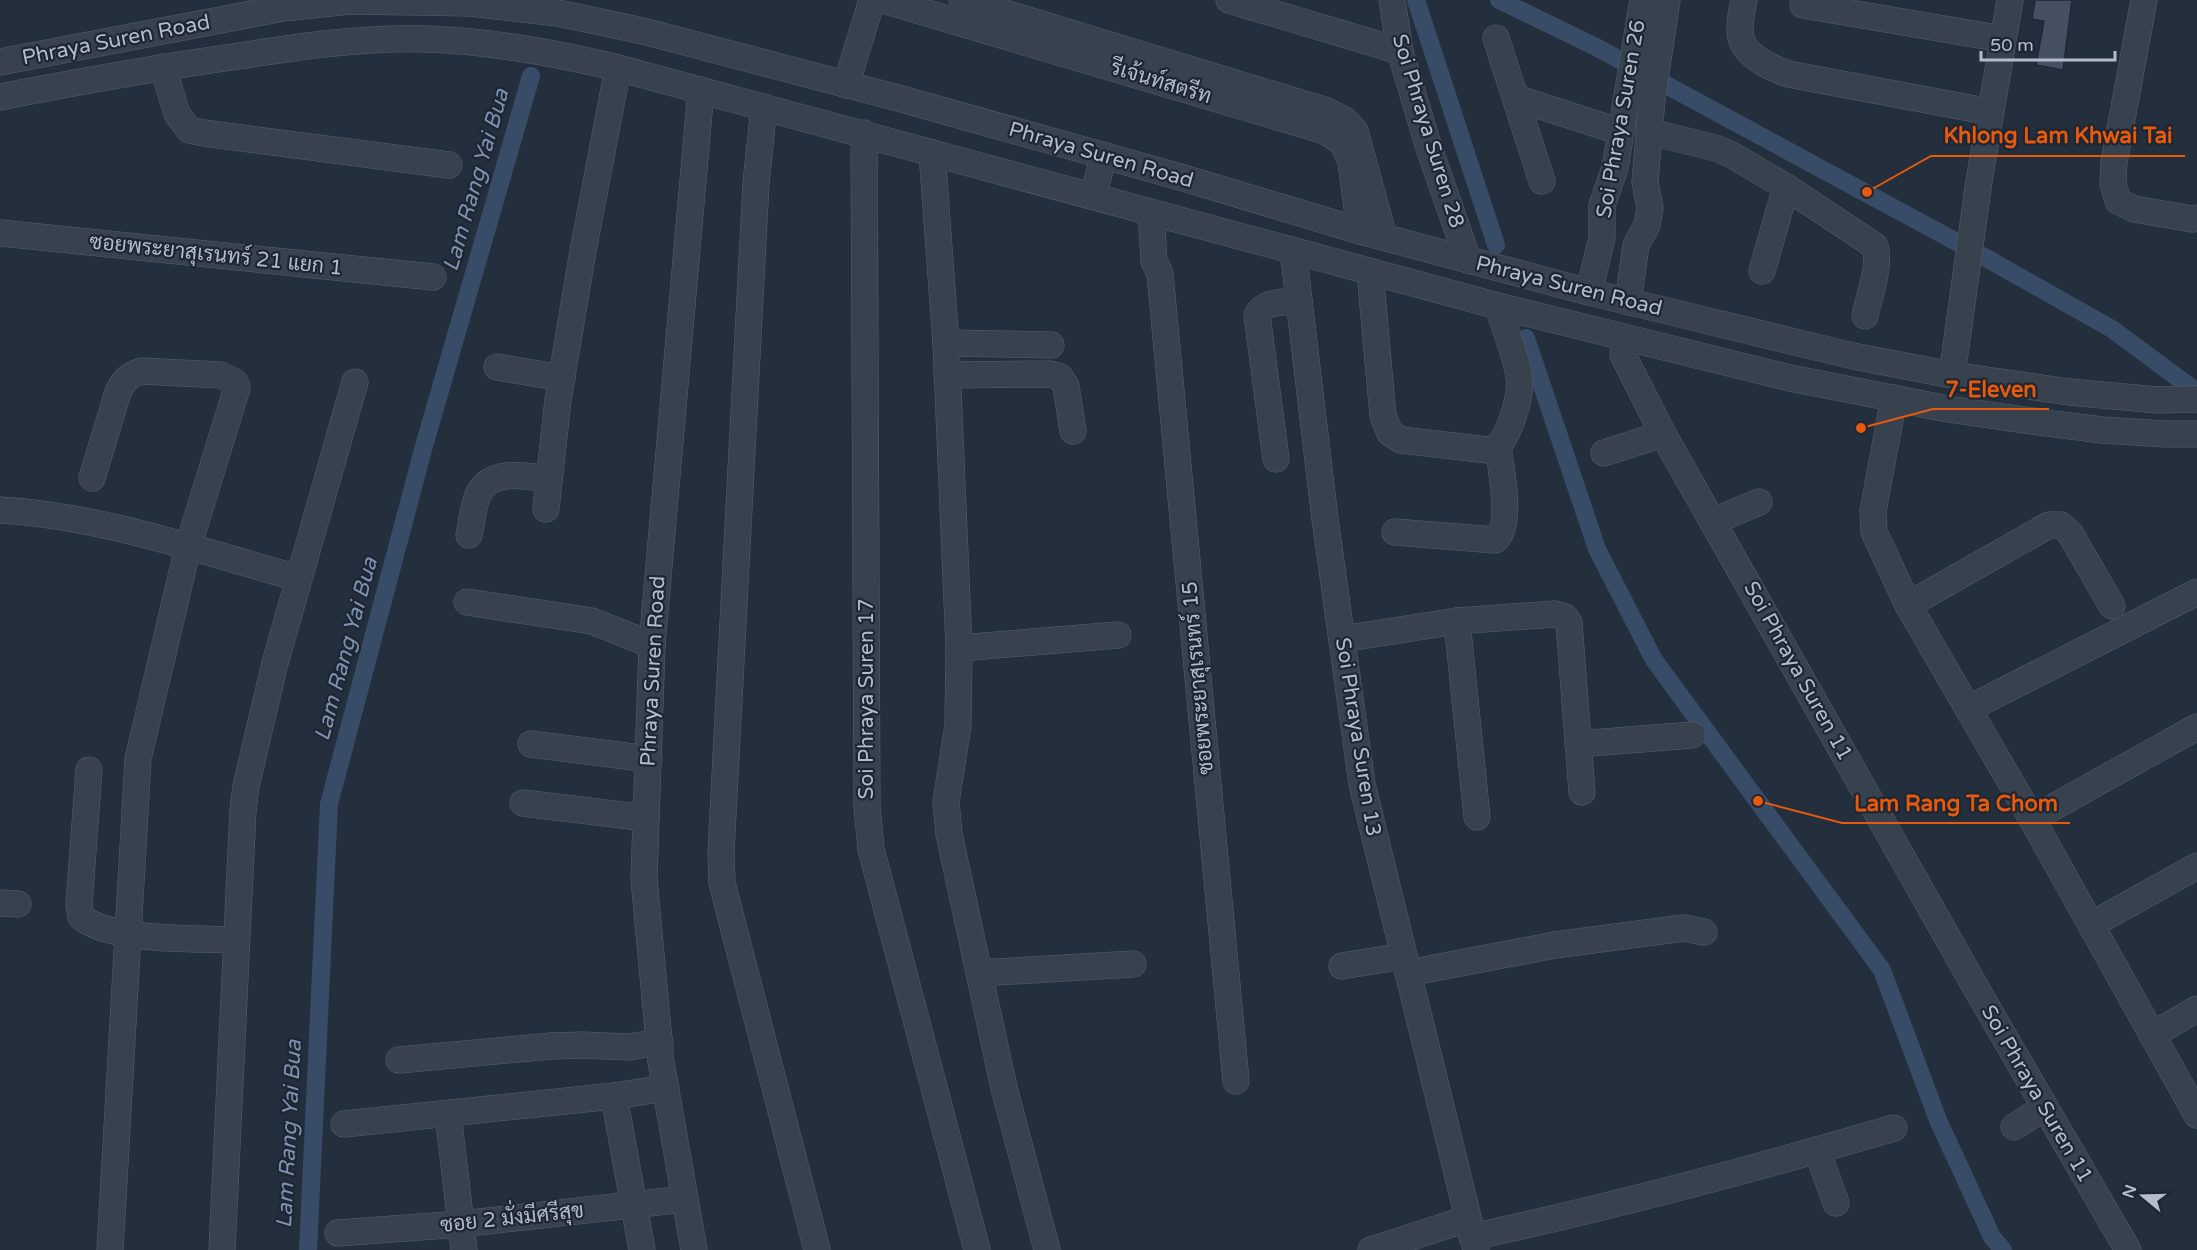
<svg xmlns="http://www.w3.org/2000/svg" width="2197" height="1250" font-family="'Varela Round',Sarabun,sans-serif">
  <rect width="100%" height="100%" fill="#242f3e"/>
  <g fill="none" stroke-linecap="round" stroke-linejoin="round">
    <g stroke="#394c67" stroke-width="18">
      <polyline points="1416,0 1496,245"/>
      <polyline points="1499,0 1596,47 1988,259 2112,329 2197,392"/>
      <polyline points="1526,338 1597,549 1654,660 1882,970 1938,1120 1992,1237 2003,1250"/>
      <polyline points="308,1250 329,804 424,446 531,76"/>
    </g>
  </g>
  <polygon fill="#455162" stroke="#1f2835" stroke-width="1.5" points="2035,0 2072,0 2063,70 2036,65 2044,21 2032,19"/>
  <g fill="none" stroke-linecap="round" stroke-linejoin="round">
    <g stroke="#565f6c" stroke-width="27">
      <g id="minor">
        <polyline points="962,0 1327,111 1345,120 1355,131 1384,237"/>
        <polyline points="1229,0 1400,51"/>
        <polyline points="1392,0 1400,51 1429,148 1468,260"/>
        <path d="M1744 0C1742 11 1738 26 1741 38 1746 57 1772 68 1788 74L1991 112"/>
        <polyline points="2144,0 2114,162 2113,184 2118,201 2134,209 2192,219 2197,218"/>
        <polyline points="890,2 1325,131 1343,143 1351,162 1360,231"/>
        <polyline points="1803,5 2003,39"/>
        <polyline points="1496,38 1542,181"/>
        <polyline points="0,62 283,8 350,1 470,3 558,13 643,31 898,98 1187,179 1360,231 1589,292 1853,356 1952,375 2069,392 2158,400 2197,399"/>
        <polyline points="163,67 177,114 189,130 204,133 449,165"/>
        <polyline points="846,85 872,0"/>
        <path d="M0 97C77 82 155 68 232 57 296 47 361 37 426 39 492 41 555 53 618 68L1498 306 1790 378 1948 409 2046 423 2102 430 2165 434H2197"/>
        <polyline points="1516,98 1621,132"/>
        <polyline points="764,107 756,183 721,852 722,883 817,1250"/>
        <path d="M1650 132 1716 148 1732 155 1786 187 1875 246C1881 265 1869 297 1865 316"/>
        <polyline points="864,133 867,806 871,849 977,1250"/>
        <polyline points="932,153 946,343 959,648 958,725 946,802 949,834 1004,1088 1047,1250"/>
        <polyline points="1093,196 1104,155"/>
        <polyline points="1151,212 1154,261 1160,274 1236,1081"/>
        <polyline points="0,233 433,277"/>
        <polyline points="1293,250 1325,519 1362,784 1476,1250"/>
        <polyline points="1762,271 1786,187"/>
        <path d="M1370 272 1383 416 1390 433 1401 440 1488 450 1498 447C1510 431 1522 397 1519 377 1516 355 1504 327 1498 306"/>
        <polyline points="1589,292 1602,238 1602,205 1615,168 1643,0"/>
        <polyline points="1628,302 1636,245 1647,225 1650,208 1645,182 1652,99 1667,0"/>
        <polyline points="1625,338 1623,355 1663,434 1980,995 2128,1250"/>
        <polyline points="946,343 1051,345"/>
        <polyline points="497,367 562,378"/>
        <polyline points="947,375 1050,374 1060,377 1066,386 1073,431"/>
        <polyline points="1952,375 1979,181 2010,0"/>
        <polyline points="1894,398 1873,511 1874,532 1908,605 2032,819 2197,1115"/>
        <polyline points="1604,453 1663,434"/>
        <path d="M1276 459 1257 315C1264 300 1285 303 1299 301"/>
        <path d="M92 478 118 392C124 380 129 375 141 371L221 375 235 382 237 388 188 547 138 759 110 1250"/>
        <polyline points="546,509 558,400 583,251 618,68"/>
        <path d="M0 510C102 516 200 551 298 578"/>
        <polyline points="1714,521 1759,502"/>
        <path d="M1395 532 1495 540C1513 527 1501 468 1498 447"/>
        <path d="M469 535C472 522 473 504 479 493 492 468 527 476 549 479"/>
        <polyline points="467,602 592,621 652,645"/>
        <polyline points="1908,605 2049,525 2061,525 2070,533 2112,606"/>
        <polyline points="1457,621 1477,817"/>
        <polyline points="1342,639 1457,621 1555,614 1565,617 1569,623 1582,792"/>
        <polyline points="959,648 1118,635"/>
        <polyline points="1968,709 2197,592"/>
        <polyline points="531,744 649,759"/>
        <polyline points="1578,744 1692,735"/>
        <path d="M89 770 79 904 81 917C112 942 195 938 236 940"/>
        <polyline points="523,803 646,818"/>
        <polyline points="2032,819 2197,727"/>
        <polyline points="0,903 18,904"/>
        <polyline points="2091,925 2197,866"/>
        <polyline points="1342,966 1404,956"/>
        <polyline points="980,973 1133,964"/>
        <polyline points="1408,973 1555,945 1684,928 1704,932"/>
        <polyline points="2152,1035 2197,1009"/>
        <polyline points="399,1060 551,1046 583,1045 629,1047 660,1042"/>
        <polyline points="614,1096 642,1250"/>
        <polyline points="448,1114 464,1250"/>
        <polyline points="344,1124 614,1096 666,1088"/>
        <polyline points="2014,1127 2045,1107"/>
        <polyline points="1817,1150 1836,1203"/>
        <polyline points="338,1233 461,1224 685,1199"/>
        <path d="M1472 1237C1614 1206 1754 1169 1894 1128"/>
        <polyline points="222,1250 243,810 246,786 275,663 355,382"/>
        <polyline points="694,1250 661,1062 644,879 652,645 701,90"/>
        <polyline points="1371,1250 1467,1219"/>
      </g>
    </g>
    <use href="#minor" stroke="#38414e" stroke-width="26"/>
  </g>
  <g text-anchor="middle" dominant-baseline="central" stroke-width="4.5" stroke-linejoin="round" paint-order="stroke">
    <g font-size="21" fill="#b4bcc9" stroke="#1d2633">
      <text transform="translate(116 40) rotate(-11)">Phraya Suren Road</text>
      <text transform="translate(1161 82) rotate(17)">รีเจ้นท์สตรีท</text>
      <text transform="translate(1621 119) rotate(-80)">Soi Phraya Suren 26</text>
      <text transform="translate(1428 131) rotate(73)">Soi Phraya Suren 28</text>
      <text transform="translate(1101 155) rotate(16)">Phraya Suren Road</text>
      <text transform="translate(216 255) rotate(6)">ซอยพระยาสุเรนทร์ 21 แยก 1</text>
      <text transform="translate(1569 286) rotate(14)">Phraya Suren Road</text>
      <text transform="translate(653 671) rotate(-87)">Phraya Suren Road</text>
      <text transform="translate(1798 671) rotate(61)">Soi Phraya Suren 11</text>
      <text transform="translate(1198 678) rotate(-95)">ซอยพระยาสุเรนทร์ 15</text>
      <text transform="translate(866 699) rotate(-90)">Soi Phraya Suren 17</text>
      <text transform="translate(1358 737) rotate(81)">Soi Phraya Suren 13</text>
      <text transform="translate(2037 1094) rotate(60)">Soi Phraya Suren 11</text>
      <text transform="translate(512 1218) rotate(-6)">ซอย 2 มั่งมีศรีสุข</text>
    </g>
    <g font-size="22" font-style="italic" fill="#7c92b1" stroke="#1d2633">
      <text transform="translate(476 180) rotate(-74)">Lam Rang Yai Bua</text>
      <text transform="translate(346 649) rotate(-75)">Lam Rang Yai Bua</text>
      <text transform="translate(289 1134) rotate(-87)">Lam Rang Yai Bua</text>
    </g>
  </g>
  <path fill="none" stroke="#e8590c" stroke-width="2" d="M1867 192L1931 156H2185M1861 428L1933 409H2049M1758 801L1842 823H2070"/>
  <g fill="#e8590c" stroke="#1d2633" stroke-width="2">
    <circle cx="1867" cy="192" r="6"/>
    <circle cx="1861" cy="428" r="6"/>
    <circle cx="1758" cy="801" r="6"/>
  </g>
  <g font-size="22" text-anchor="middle" font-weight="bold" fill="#e8590c" stroke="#1d2633" stroke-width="4.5" stroke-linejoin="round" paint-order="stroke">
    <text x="2058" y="143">Khlong Lam Khwai Tai</text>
    <text x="1991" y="397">7-Eleven</text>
    <text x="1956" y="811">Lam Rang Ta Chom</text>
  </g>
  <g transform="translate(2143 1196) rotate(289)" stroke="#1d2633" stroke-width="4.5" paint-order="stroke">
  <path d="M0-4.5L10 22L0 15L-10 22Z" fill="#b4bcc9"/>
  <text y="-9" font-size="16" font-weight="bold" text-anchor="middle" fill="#b4bcc9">N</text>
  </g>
  <path d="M1981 51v9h134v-9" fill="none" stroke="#b4bcc9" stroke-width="3"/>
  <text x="1990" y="51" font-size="18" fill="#b4bcc9" stroke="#1d2633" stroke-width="4.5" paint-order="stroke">50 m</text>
</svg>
